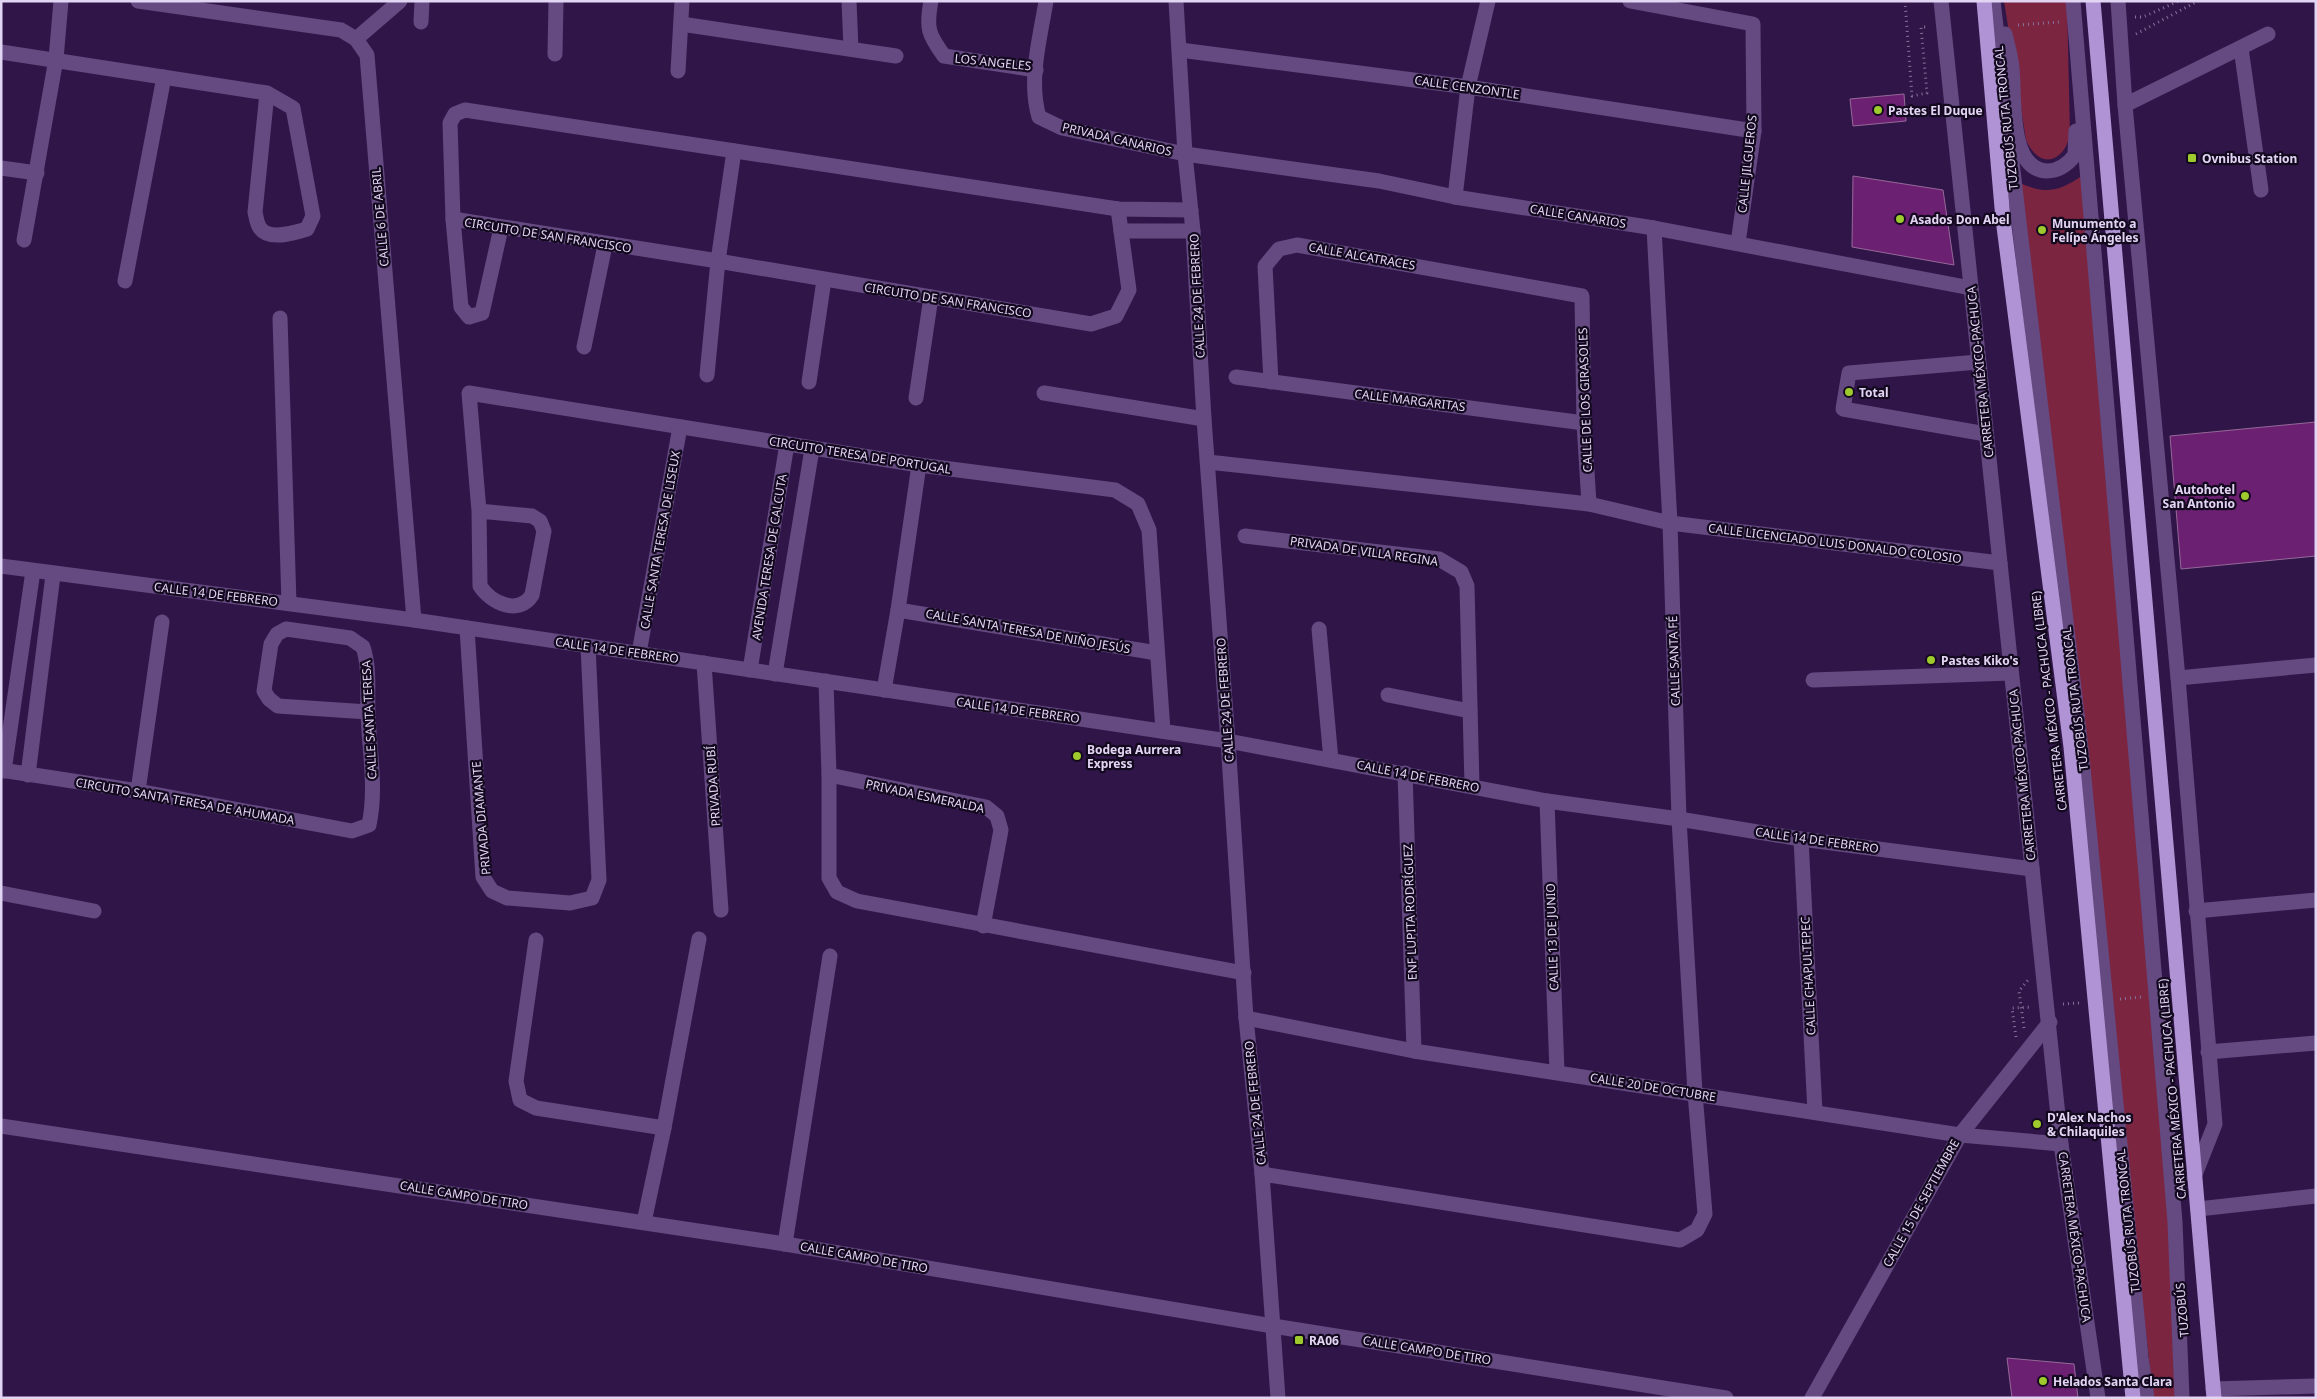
<svg xmlns="http://www.w3.org/2000/svg" width="2317" height="1399" font-family="'Noto Sans',sans-serif">
  <rect width="100%" height="100%" fill="#301648"/>
  <g fill="#7c2541">
    <path d="M2004 1H2067L2070 135C2063 164 2039 169 2026 140Z"/>
    <path d="M2083 175 2175 1276 2179 1398H2154L2151 1378 2018 182C2045 195 2059 192 2083 175Z"/>
  </g>
  <g fill="#6c2072" stroke="#966899">
    <polygon points="1904,94 1906,121 1853,126 1850,99"/>
    <polygon points="1853,176 1943,190 1954,265 1852,247"/>
    <polygon points="2316,422 2316,556 2181,569 2170,436"/>
    <polygon points="2007,1358 2074,1364 2078,1398 2012,1398"/>
  </g>
  <g fill="none" stroke-linecap="round" stroke-linejoin="round">
    <g stroke="#85719a" stroke-width="3" stroke-dasharray="1 4" stroke-linecap="butt">
      <polyline points="1905,1 1912,96 1927,93 1921,27 1927,27"/>
      <polyline points="2135,17 2143,17 2179,1"/>
      <polyline points="2018,25 2059,22"/>
      <polyline points="2136,34 2198,1"/>
      <polyline points="2120,999 2142,997"/>
      <polyline points="2063,1004 2079,1003"/>
      <polyline points="2024,1028 2019,991 2028,980"/>
      <polyline points="2016,1037 2012,1008 2032,1007"/>
    </g>
    <g stroke="#644a81" stroke-width="15">
      <polyline points="138,1 341,30 356,39 367,55 414,620"/>
      <polyline points="849,1 851,49"/>
      <path d="M931 1C926 28 928 34 944 56L1036 70"/>
      <path d="M1046 1C1040 39 1028 80 1039 117L1062 128 1185 154 1379 181 1455 197 1654 228 1971 288"/>
      <polyline points="1176,1 1185,154 1193,231 1204,419 1228,741 1246,1018 1262,1174 1278,1398"/>
      <polyline points="1630,1 1753,24 1754,131 1738,243"/>
      <polyline points="1941,1 2061,1144 2098,1398"/>
      <polyline points="1993,1 2081,748 2141,1357 2147,1398"/>
      <polyline points="2073,1 2175,1222 2182,1398"/>
      <polyline points="2118,1 2125,105 2178,678 2215,1124 2194,1177"/>
      <polyline points="421,22 422,1"/>
      <polyline points="681,24 896,56"/>
      <path d="M2005 34C2008 46 2011 57 2012 68 2015 95 2008 170 2047 171 2059 171 2068 164 2075 155L2076 131"/>
      <polyline points="356,39 400,1"/>
      <polyline points="2241,48 2261,190"/>
      <polyline points="1180,50 1468,87 1754,131"/>
      <path d="M1 52 267 93 293 108 313 216 307 229C294 233 269 241 260 228 257 224 256 217 255 212L267 93"/>
      <polyline points="555,54 556,1"/>
      <polyline points="678,71 682,1"/>
      <polyline points="2125,105 2268,34"/>
      <polyline points="1,168 37,173"/>
      <polyline points="1455,197 1468,87 1488,1"/>
      <polyline points="453,219 718,261 1091,324 1116,316 1129,290 1118,209"/>
      <polyline points="501,228 482,313 469,317 461,307 453,219 450,123 455,114 465,110 1118,209 1191,210"/>
      <polyline points="1121,231 1193,231"/>
      <polyline points="24,240 56,59 61,1"/>
      <polyline points="125,281 164,77"/>
      <polyline points="280,318 289,603"/>
      <polyline points="584,347 605,245"/>
      <polyline points="1978,362 1849,373 1843,409 1986,434"/>
      <polyline points="707,375 718,261 734,151"/>
      <polyline points="1236,377 1584,423"/>
      <polyline points="809,382 824,280"/>
      <polyline points="1271,382 1265,266 1279,249 1297,245 1582,296 1584,423 1589,504"/>
      <polyline points="1044,393 1204,419"/>
      <polyline points="916,398 931,297"/>
      <polyline points="1208,462 1589,504 1670,523 2000,563"/>
      <path d="M479 511 532 516 540 521 544 531 532 595C519 616 491 603 480 586L479 511 469 393 919 465 1115 490 1138 504 1149 530 1163 731"/>
      <polyline points="1245,536 1439,559 1461,572 1467,586 1472,786"/>
      <polyline points="1,566 414,620 1228,741 1547,801 1679,819 1801,839 2032,869"/>
      <polyline points="898,610 1157,653"/>
      <polyline points="467,628 483,877 492,891 507,898 570,903 592,898 599,880 588,646"/>
      <polyline points="1319,629 1331,760"/>
      <polyline points="639,653 680,427"/>
      <polyline points="704,663 721,910"/>
      <polyline points="750,670 787,444"/>
      <polyline points="775,674 812,449"/>
      <polyline points="2178,678 2316,665"/>
      <polyline points="1813,680 2011,673"/>
      <polyline points="826,681 829,775 829,878 837,892 857,901 1244,973"/>
      <polyline points="884,690 898,610 919,465"/>
      <polyline points="1388,695 1470,711"/>
      <path d="M1 770 138 791 352 831 369 825C377 788 369 750 368 712 367 690 370 668 363 647L350 638 286 629 277 634 271 644 264 691 269 699 278 706 368 712"/>
      <polyline points="4,771 33,571"/>
      <polyline points="1405,773 1414,1051"/>
      <polyline points="28,775 53,575"/>
      <polyline points="829,775 986,807 997,816 1001,830 983,926"/>
      <polyline points="138,791 162,622"/>
      <polyline points="1547,801 1557,1072"/>
      <polyline points="1801,839 1815,1112"/>
      <polyline points="1,893 94,911"/>
      <polyline points="2196,911 2316,900"/>
      <polyline points="536,940 516,1081 520,1100 536,1108 664,1128"/>
      <polyline points="1246,1018 1414,1051 1960,1135 2061,1144"/>
      <polyline points="2208,1052 2316,1043"/>
      <polyline points="1,1126 785,1244 1273,1326 1726,1398"/>
      <polyline points="1262,1174 1680,1240 1697,1230 1705,1214 1695,1093 1679,819 1670,523 1654,228"/>
      <polyline points="2198,1209 2316,1196"/>
      <polyline points="644,1222 664,1128 699,939"/>
      <polyline points="785,1244 830,956"/>
      <polyline points="2213,1389 2316,1386"/>
      <polyline points="1812,1398 1960,1135 2050,1022"/>
    </g>
    <g stroke="#b093d4" stroke-width="15">
      <polyline points="1984,1 2003,219 2071,747 2133,1398"/>
      <polyline points="2093,1 2214,1398"/>
    </g>
  </g>
  <g fill="#9eca2e" stroke="#13091e" stroke-width="2">
    <circle cx="1878" cy="110" r="5"/>
    <rect x="2187" y="153" width="10" height="10" rx="2.5"/>
    <circle cx="1900" cy="219" r="5"/>
    <circle cx="2042" cy="230" r="5"/>
    <circle cx="1849" cy="392" r="5"/>
    <circle cx="2245" cy="496" r="5"/>
    <circle cx="1931" cy="660" r="5"/>
    <circle cx="1077" cy="756" r="5"/>
    <circle cx="2037" cy="1124" r="5"/>
    <rect x="1294" y="1335" width="10" height="10" rx="2.5"/>
    <circle cx="2043" cy="1381" r="5"/>
  </g>
  <g text-anchor="middle" dominant-baseline="central" stroke-width="4.5" stroke-linejoin="round" paint-order="stroke">
    <g font-size="12" fill="#e2d5f4" stroke="#13091e">
      <text transform="translate(993 62) rotate(6)">LOS ANGELES</text>
      <text transform="translate(1467 87) rotate(8)">CALLE CENZONTLE</text>
      <text transform="translate(2006 118) rotate(-96)">TUZOBÚS RUTA TRONCAL</text>
      <text transform="translate(1117 139) rotate(13)">PRIVADA CANARIOS</text>
      <text transform="translate(1747 164) rotate(-84)">CALLE JILGUEROS</text>
      <text transform="translate(1578 216) rotate(9)">CALLE CANARIOS</text>
      <text transform="translate(380 217) rotate(-95)">CALLE 6 DE ABRIL</text>
      <text transform="translate(548 235) rotate(9)">CIRCUITO DE SAN FRANCISCO</text>
      <text transform="translate(1362 256) rotate(10)">CALLE ALCATRACES</text>
      <text transform="translate(1197 296) rotate(-93)">CALLE 24 DE FEBRERO</text>
      <text transform="translate(948 300) rotate(9)">CIRCUITO DE SAN FRANCISCO</text>
      <text transform="translate(1980 372) rotate(-96)">CARRETERA MÉXICO-PACHUCA</text>
      <text transform="translate(1410 400) rotate(7)">CALLE MARGARITAS</text>
      <text transform="translate(1585 400) rotate(-92)">CALLE DE LOS GIRASOLES</text>
      <text transform="translate(860 455) rotate(9)">CIRCUITO TERESA DE PORTUGAL</text>
      <text transform="translate(660 540) rotate(-80)">CALLE SANTA TERESA DE LISEUX</text>
      <text transform="translate(1835 543) rotate(7)">CALLE LICENCIADO LUIS DONALDO COLOSIO</text>
      <text transform="translate(1364 551) rotate(8)">PRIVADA DE VILLA REGINA</text>
      <text transform="translate(769 557) rotate(-81)">AVENIDA TERESA DE CALCUTA</text>
      <text transform="translate(216 594) rotate(7)">CALLE 14 DE FEBRERO</text>
      <text transform="translate(1028 631) rotate(10)">CALLE SANTA TERESA DE NIÑO JESÚS</text>
      <text transform="translate(617 650) rotate(8)">CALLE 14 DE FEBRERO</text>
      <text transform="translate(1674 661) rotate(-92)">CALLE SANTA FÉ</text>
      <text transform="translate(2075 699) rotate(-97)">TUZOBÚS RUTA TRONCAL</text>
      <text transform="translate(1225 700) rotate(-94)">CALLE 24 DE FEBRERO</text>
      <text transform="translate(2049 701) rotate(-97)">CARRETERA MÉXICO - PACHUCA (LIBRE)</text>
      <text transform="translate(1018 710) rotate(8)">CALLE 14 DE FEBRERO</text>
      <text transform="translate(369 720) rotate(-93)">CALLE SANTA TERESA</text>
      <text transform="translate(2022 775) rotate(-96)">CARRETERA MÉXICO-PACHUCA</text>
      <text transform="translate(1418 776) rotate(11)">CALLE 14 DE FEBRERO</text>
      <text transform="translate(713 786) rotate(-94)">PRIVADA RUBÍ</text>
      <text transform="translate(925 796) rotate(12)">PRIVADA ESMERALDA</text>
      <text transform="translate(185 801) rotate(10)">CIRCUITO SANTA TERESA DE AHUMADA</text>
      <text transform="translate(481 818) rotate(-95)">PRIVADA DIAMANTE</text>
      <text transform="translate(1817 840) rotate(8)">CALLE 14 DE FEBRERO</text>
      <text transform="translate(1410 912) rotate(-92)">ENF LUPITA RODRÍGUEZ</text>
      <text transform="translate(1552 937) rotate(-92)">CALLE 13 DE JUNIO</text>
      <text transform="translate(1808 976) rotate(-93)">CALLE CHAPULTEPEC</text>
      <text transform="translate(1653 1087) rotate(9)">CALLE 20 DE OCTUBRE</text>
      <text transform="translate(2172 1089) rotate(-95)">CARRETERA MÉXICO - PACHUCA (LIBRE)</text>
      <text transform="translate(1255 1103) rotate(-96)">CALLE 24 DE FEBRERO</text>
      <text transform="translate(464 1195) rotate(9)">CALLE CAMPO DE TIRO</text>
      <text transform="translate(1921 1203) rotate(-61)">CALLE 15 DE SEPTIEMBRE</text>
      <text transform="translate(2128 1221) rotate(-96)">TUZOBÚS RUTA TRONCAL</text>
      <text transform="translate(2075 1237) rotate(82)">CARRETERA MÉXICO-PACHUCA</text>
      <text transform="translate(864 1257) rotate(10)">CALLE CAMPO DE TIRO</text>
      <text transform="translate(2182 1310) rotate(-95)">TUZOBÚS</text>
      <text transform="translate(1427 1350) rotate(9)">CALLE CAMPO DE TIRO</text>
    </g>
    <g font-size="12" font-weight="bold" fill="#e2d5f4" stroke="#13091e" text-anchor="start">
      <text x="1888" y="110">Pastes El Duque</text>
      <text x="2202" y="158">Ovnibus Station</text>
      <text x="1910" y="219">Asados Don Abel</text>
      <text x="2052" y="223">Munumento a<tspan x="2052" dy="14">Felípe Ángeles</tspan></text>
      <text x="1859" y="392">Total</text>
      <text x="2235" y="489" text-anchor="end">Autohotel<tspan x="2235" dy="14">San Antonio</tspan></text>
      <text x="1941" y="660">Pastes Kiko's</text>
      <text x="1087" y="749">Bodega Aurrera<tspan x="1087" dy="14">Express</tspan></text>
      <text x="2047" y="1117">D'Alex Nachos<tspan x="2047" dy="14">&amp; Chilaquiles</tspan></text>
      <text x="1309" y="1340">RA06</text>
      <text x="2053" y="1381">Helados Santa Clara</text>
    </g>
  </g>
  <rect width="2317" height="1399" fill="none" stroke="#e2d5f4" stroke-width="5"/>
</svg>
